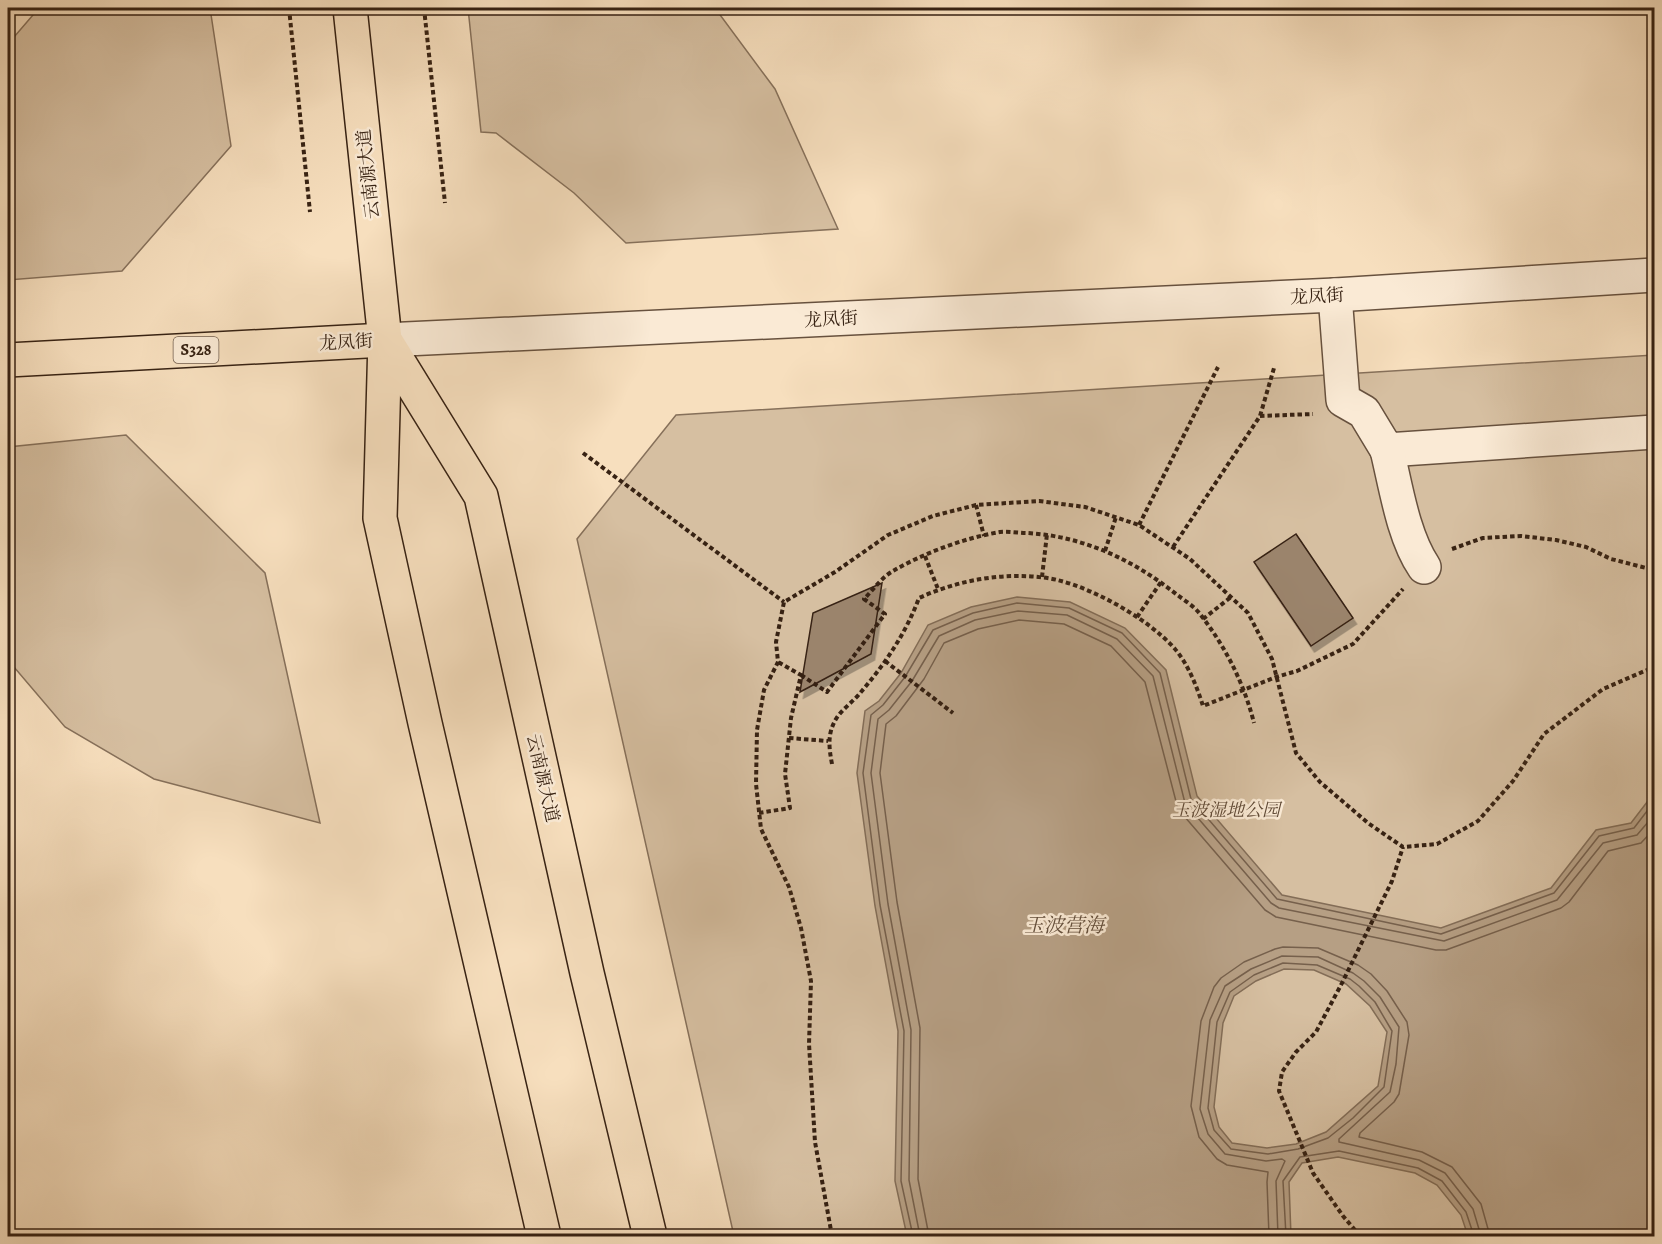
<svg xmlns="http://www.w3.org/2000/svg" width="1662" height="1244" font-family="Alegreya,'Noto Serif SC',serif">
  <defs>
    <filter id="shadow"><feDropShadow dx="3.5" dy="6" stdDeviation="0" flood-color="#0004"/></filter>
  </defs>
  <rect width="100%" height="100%" fill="#f7dfbe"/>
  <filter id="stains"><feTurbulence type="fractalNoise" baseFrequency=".00333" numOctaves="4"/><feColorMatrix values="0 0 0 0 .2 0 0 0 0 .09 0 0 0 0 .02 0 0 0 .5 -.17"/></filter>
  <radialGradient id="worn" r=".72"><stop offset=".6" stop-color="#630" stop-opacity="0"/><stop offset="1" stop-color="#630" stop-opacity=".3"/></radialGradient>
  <g fill="#d6bfa1" stroke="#86705a" stroke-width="1.5">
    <polygon points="39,8 210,8 231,146 122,271 8,280 8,44"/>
    <polygon points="468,8 715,8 775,89 838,229 626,243 574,193 496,133 481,132"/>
    <polygon points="1654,355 1654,1236 734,1236 577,539 676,415"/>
    <polygon points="126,435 265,573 320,823 154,779 65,727 8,660 8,447"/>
  </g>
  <path fill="#b69f84" stroke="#836d57" stroke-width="1.5" fill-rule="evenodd" d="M1017 597 1070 602 1125 628 1166 670 1197 796 1282 895 1441 928 1551 888 1596 830 1631 823 1654 793V1236H1468L1461 1215 1437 1185 1415 1173 1338 1157 1302 1163 1289 1182 1291 1236H907L895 1181 898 1031 875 906 857 773 865 711 879 701 901 673 928 625 971 607ZM1284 969 1314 970 1346 984 1370 1006 1387 1032 1378 1086 1326 1132 1296 1144 1267 1148 1232 1143 1219 1127 1214 1107 1223 1023 1234 996 1256 981Z"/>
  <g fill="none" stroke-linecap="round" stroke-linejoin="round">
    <g stroke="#76604c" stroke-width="1.5">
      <polygon points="1283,963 1317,965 1350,979 1359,986 1375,1002 1392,1031 1384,1087 1353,1118 1328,1138 1298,1149 1268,1154 1231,1149 1214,1130 1208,1108 1217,1022 1230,992 1254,975"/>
      <polyline points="913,1236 901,1181 904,1031 880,905 863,773 871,715 883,705 905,677 933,630 973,613 1017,603 1069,608 1122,633 1160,673 1191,799 1277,899 1441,934 1554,893 1599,836 1634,828 1654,802"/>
      <polyline points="920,1236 909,1180 911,1030 888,904 871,773 878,719 889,710 912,681 939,636 975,620 1018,611 1067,615 1117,639 1153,676 1185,803 1271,903 1279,908 1444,941 1557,900 1603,843 1637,835 1654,815"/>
      <polyline points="929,1236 918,1179 920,1028 897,902 880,773 886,724 896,716 924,679 944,643 978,629 1019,620 1064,624 1111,646 1145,682 1178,809 1265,910 1276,917 1436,950 1446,950 1561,908 1569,902 1608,851 1641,843 1654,829"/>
      <polyline points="1269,1236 1267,1182 1268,1172 1227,1165 1217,1159 1199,1137 1191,1106 1201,1021 1214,987 1221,978 1244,962 1275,949 1283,947 1318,948 1358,965 1371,974 1387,991 1407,1022 1409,1035 1399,1094 1394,1102 1360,1133 1359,1137 1422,1152 1452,1167 1481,1204 1490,1236"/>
      <polyline points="1278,1236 1276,1181 1285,1161 1282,1159 1266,1161 1225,1154 1208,1134 1200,1109 1210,1020 1225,986 1251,969 1282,956 1318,957 1353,973 1364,981 1380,997 1399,1027 1396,1064 1390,1092 1339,1139 1339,1142 1419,1160 1445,1173 1473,1209 1481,1236"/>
      <polyline points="1286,1236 1283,1181 1300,1157 1339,1151 1418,1168 1442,1181 1466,1212 1474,1236"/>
    </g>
  </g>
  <g fill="#9b846c" stroke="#372213" stroke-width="1.5" filter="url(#shadow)">
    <polygon points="1296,534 1353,618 1311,646 1254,562"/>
    <polygon points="882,583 871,654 800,692 813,613"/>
  </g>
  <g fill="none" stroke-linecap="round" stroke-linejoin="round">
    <g stroke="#67513e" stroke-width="36">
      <g id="minor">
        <polyline points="1335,295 1343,400 1364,412 1387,450 1654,432"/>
        <polyline points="385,340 1335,295 1654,275"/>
        <path d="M1387 450C1396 487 1403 536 1424 567"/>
      </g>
    </g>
    <g stroke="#372213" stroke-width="36">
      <g id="major">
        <polyline points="350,8 385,340 380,518 425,723 544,1236"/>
        <polyline points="385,340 481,496 587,973 650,1236"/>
        <polyline points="8,360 385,340"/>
      </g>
    </g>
    <g stroke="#372213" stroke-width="4" stroke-dasharray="4.5 3" stroke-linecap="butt">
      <polyline points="289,8 310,212"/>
      <polyline points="424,8 445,203"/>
      <polyline points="1260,416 1313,414"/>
      <polyline points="583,453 784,602"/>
      <polyline points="976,505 984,536"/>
      <polyline points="1139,525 1218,367"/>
      <polyline points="1173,547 1260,416 1274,368"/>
      <polyline points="1452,549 1483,538 1521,536 1556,540 1586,547 1611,559 1654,570"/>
      <polyline points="1105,551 1116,517"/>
      <polyline points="925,556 938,589"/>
      <polyline points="1042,577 1047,534"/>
      <polyline points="1137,617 1161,582"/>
      <polyline points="1203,619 1231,597"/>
      <polyline points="885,661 953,713"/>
      <path d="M801 675 827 692 885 614 864 599C873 590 882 577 893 571 924 553 964 538 1000 532 1008 531 1018 533 1027 533 1082 536 1132 559 1176 594 1184 600 1194 606 1200 614 1225 646 1244 683 1254 723"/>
      <polyline points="789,738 828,741"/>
      <path d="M832 764C829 748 827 734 836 719 842 709 854 701 861 692 885 664 906 633 919 598 956 581 998 573 1039 577 1081 580 1147 617 1175 649 1188 664 1197 687 1203 706L1276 677 1297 671 1353 644 1403 589"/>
      <polyline points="759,813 790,808 785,774 791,718 801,675 778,662"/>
      <polyline points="832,1236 815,1142 809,1044 811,981 801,928 789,887 761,829 756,784 757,730 764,690 778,662 776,642 784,602 835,572 888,535 933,516 976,505 1039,501 1085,507 1139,525 1190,559 1248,613 1272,659 1296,753 1320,782 1368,823 1403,847 1437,844 1478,821 1513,781 1544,734 1603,689 1654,667"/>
      <polyline points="1360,1236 1343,1216 1313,1173 1279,1091 1282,1072 1296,1052 1316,1032 1342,983 1392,881 1403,847"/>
    </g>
    <use href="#minor" stroke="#faead5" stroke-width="33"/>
    <use href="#major" stroke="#f7dfbe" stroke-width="33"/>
  </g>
  <g text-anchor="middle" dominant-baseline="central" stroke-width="5" stroke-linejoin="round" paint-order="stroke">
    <rect fill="#faead5" stroke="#725e4d" stroke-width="1.5" x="173.5" y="337" width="45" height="26" rx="4.5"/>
    <g font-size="16" font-weight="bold" fill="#372213">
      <text x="196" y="350">S328</text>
    </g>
    <g font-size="18" fill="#372213" stroke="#faead5">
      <text transform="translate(368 174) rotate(-96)">云南源大道</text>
      <text transform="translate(1317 296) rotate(-3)">龙凤街</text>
      <text transform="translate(831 319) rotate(-3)">龙凤街</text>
      <text transform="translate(346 342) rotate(-3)">龙凤街</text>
      <text transform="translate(543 778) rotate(77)">云南源大道</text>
    </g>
    <g font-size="18" font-style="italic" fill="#5f4936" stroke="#faead5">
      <text x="1226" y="810">玉波湿地公园</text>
    </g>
    <g font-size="20" font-style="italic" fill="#634e3b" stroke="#faead5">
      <text x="1064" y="925">玉波营海</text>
    </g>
  </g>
  <rect width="1662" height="1244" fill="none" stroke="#f7dfbe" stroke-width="30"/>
  <rect x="9" y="9" width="1644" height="1226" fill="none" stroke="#372213" stroke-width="3"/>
  <rect x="15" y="15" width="1632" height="1214" fill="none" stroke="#372213" stroke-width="1.5"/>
  <rect width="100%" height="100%" filter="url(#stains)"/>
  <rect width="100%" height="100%" fill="url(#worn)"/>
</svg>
